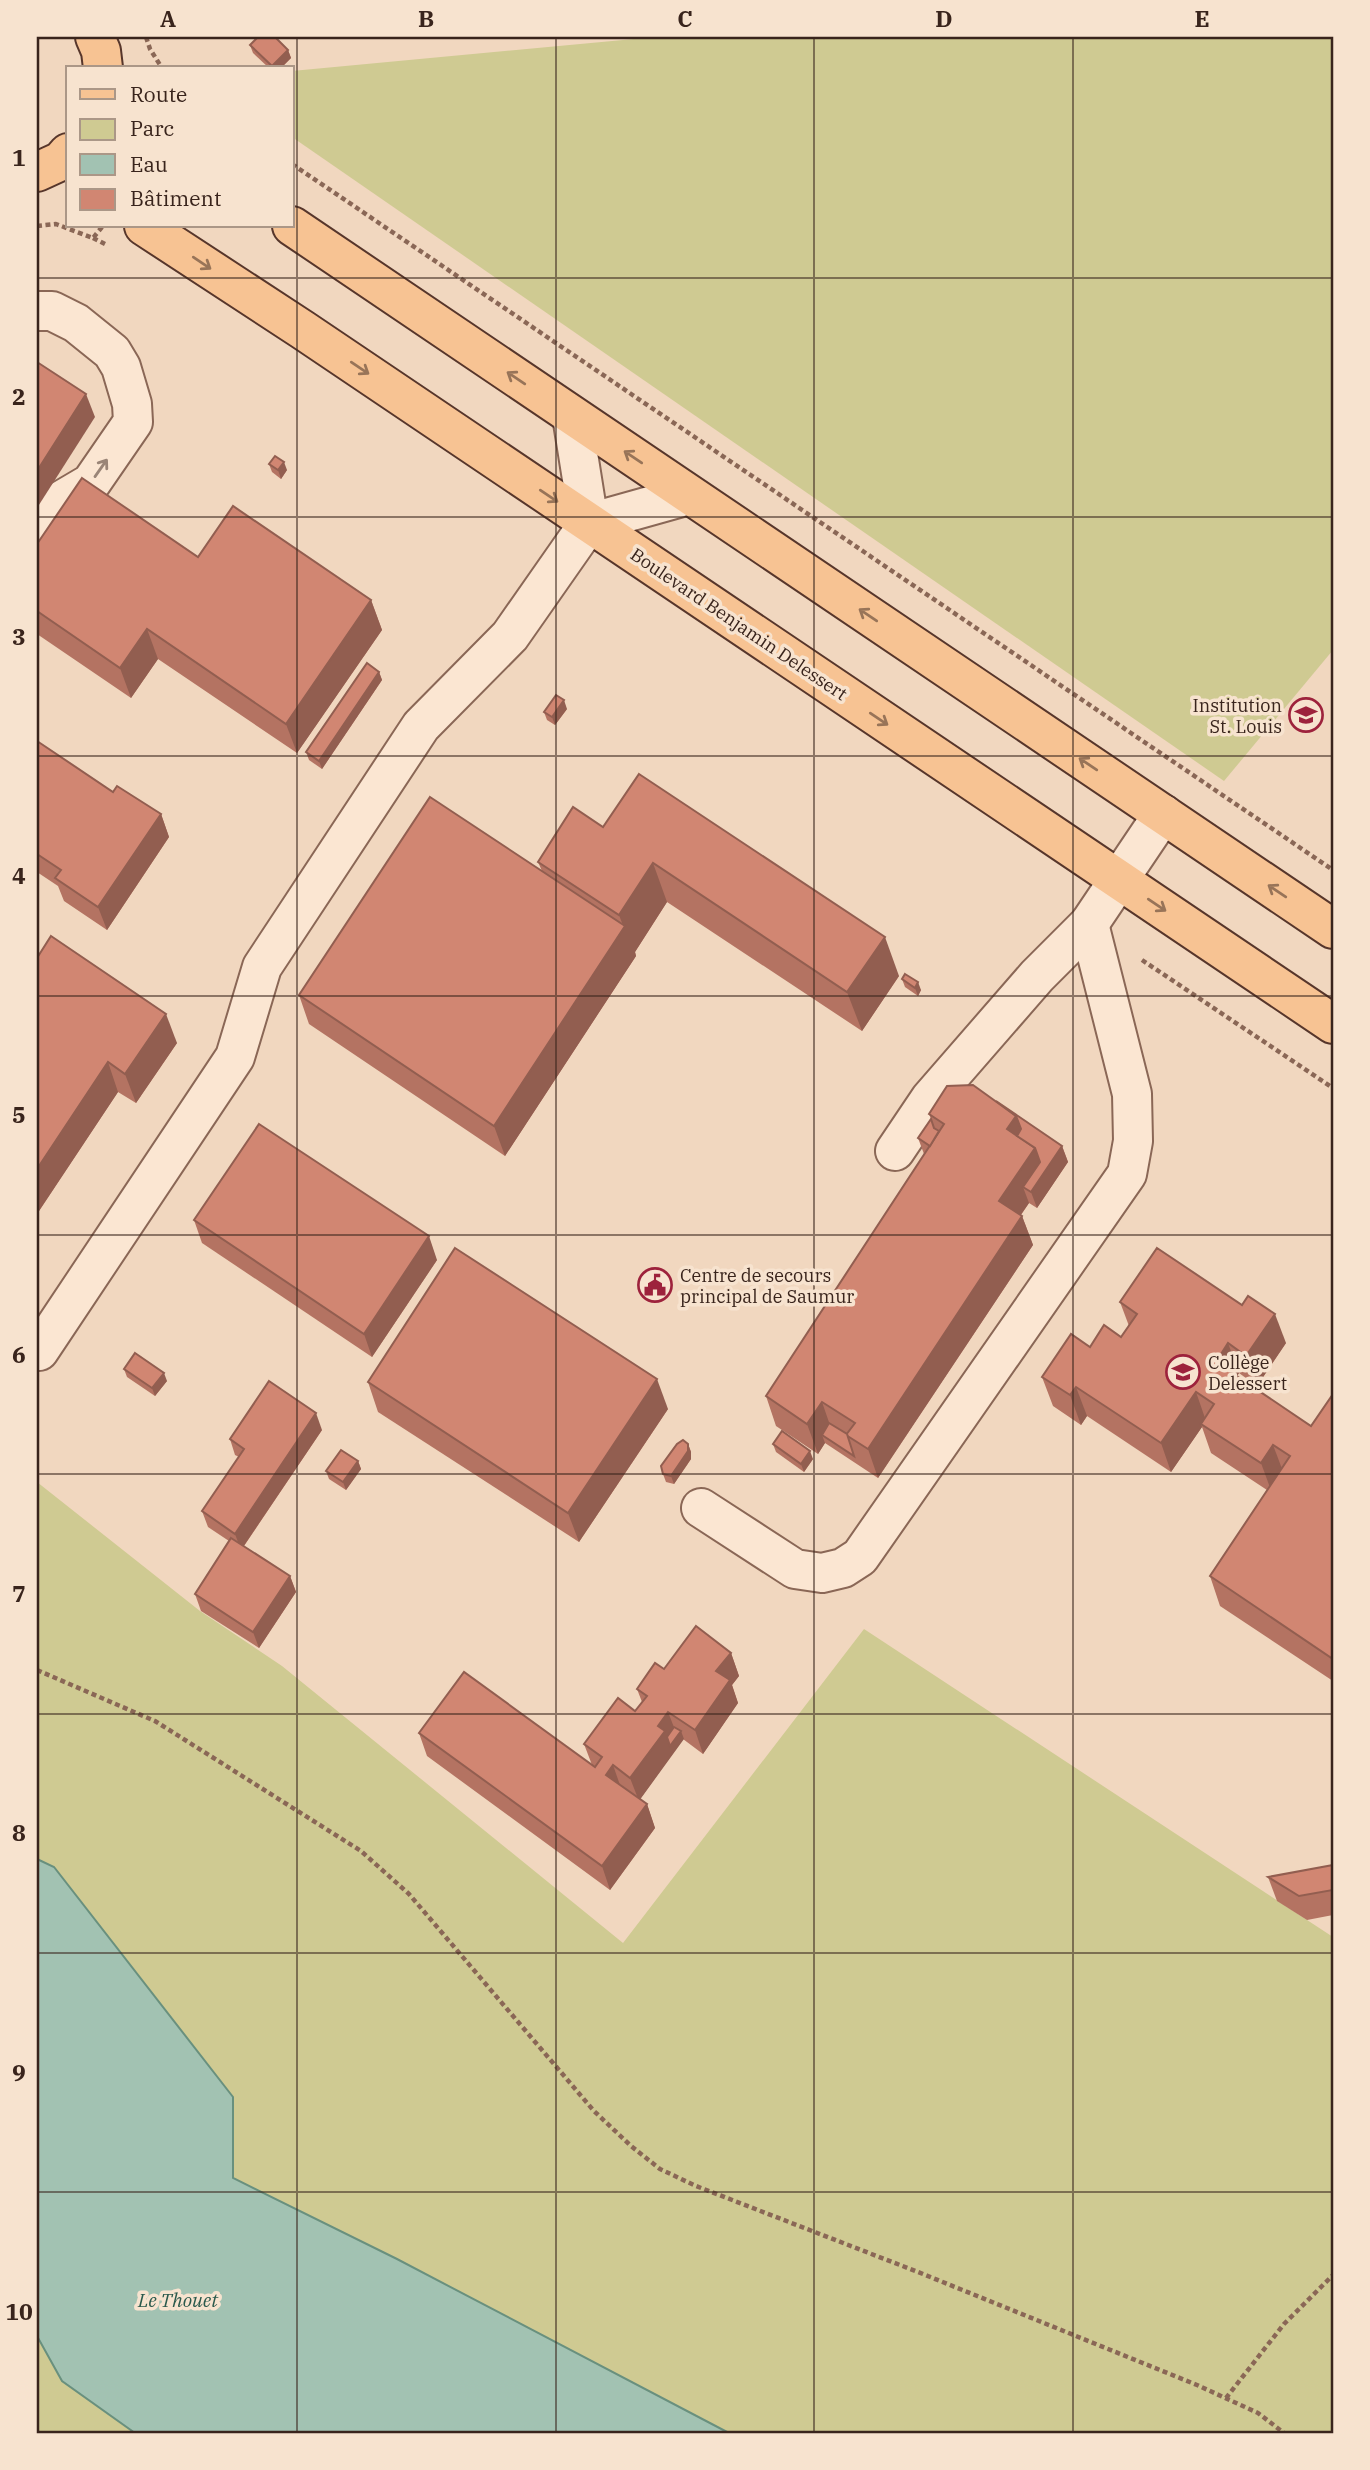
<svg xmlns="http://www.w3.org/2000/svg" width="1370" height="2470" font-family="'IBM Plex Serif',serif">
  <rect width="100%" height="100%" fill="#f1d7bf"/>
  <g fill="#cfca92">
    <polygon points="655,37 1333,37 1333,650 1224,781 292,137 292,71"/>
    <polygon points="37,1482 200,1611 282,1666 623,1943 864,1629 1333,1937 1333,2433 37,2433"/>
  </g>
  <polygon fill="#a2c2b2" stroke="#69907e" stroke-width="2" points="37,1859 54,1867 233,2097 233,2178 397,2259 729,2433 135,2433 62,2381 37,2336"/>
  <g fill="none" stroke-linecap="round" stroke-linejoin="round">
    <g stroke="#8a6756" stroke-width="42">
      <g id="minor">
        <polyline points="37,311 52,311 76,323 112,352 121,367 132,404 133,422 91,483 57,503 37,532"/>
        <polyline points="572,416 589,523"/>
        <polyline points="895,1151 930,1099 1037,976 1089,924 1163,814"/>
        <polyline points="39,1351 235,1057 262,967 421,726 510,636 589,523 689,495"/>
        <polyline points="701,1508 795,1569 822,1573 843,1568 860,1557 1127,1174 1133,1141 1132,1094 1089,924"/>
      </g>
    </g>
    <g stroke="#57362b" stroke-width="42">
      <g id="major">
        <polyline points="95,37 101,51 103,68"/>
        <polyline points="37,172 61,161 68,153"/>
        <polyline points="144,226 303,330 1333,1024"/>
        <polyline points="292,226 1333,929"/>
      </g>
    </g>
    <g stroke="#8a6756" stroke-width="4.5" stroke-dasharray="5 3.5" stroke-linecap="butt">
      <polyline points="146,37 150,49 162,68"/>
      <polyline points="292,164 1333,870"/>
      <polyline points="37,226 56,224 93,238 102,227"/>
      <polyline points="93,238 105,244"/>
      <polyline points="1142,960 1333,1088"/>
      <polyline points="37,1670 155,1721 361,1851 409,1894 594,2111 631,2146 660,2169 696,2186 918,2272 1197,2385 1258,2413 1284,2433"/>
      <polyline points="1226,2398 1284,2324 1333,2275"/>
    </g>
    <use href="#minor" stroke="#fbe6d2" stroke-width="38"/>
    <use href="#major" stroke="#f7c393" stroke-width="38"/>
  </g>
  <g fill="#b47362">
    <polygon points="250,45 288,50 291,58 281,68 269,68 253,53"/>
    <polygon points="269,464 287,470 281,479 272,472"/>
    <polygon points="37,544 198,557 371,600 382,630 297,753 158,659 131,698 37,634"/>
    <polygon points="379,672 382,680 322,769 309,760 306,752"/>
    <polygon points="567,709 555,725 547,720 544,712"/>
    <polygon points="37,741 113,792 161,814 169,837 107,930 64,901 58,886 37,872"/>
    <polygon points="603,827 899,976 862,1031 667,902 635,952 636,956 505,1156 309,1024 299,995 542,871 538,862"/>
    <polygon points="37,958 177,1043 136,1103 118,1092 37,1214"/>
    <polygon points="902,979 921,990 918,996 905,987"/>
    <polygon points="929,1114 1062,1146 1068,1162 1037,1208 1029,1203 1021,1215 1022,1216 1033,1245 878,1478 825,1443 818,1454 776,1426 766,1396 924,1154 918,1138 931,1119"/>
    <polygon points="194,1220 437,1260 372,1357 202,1243"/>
    <polygon points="1120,1302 1286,1343 1257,1386 1239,1373 1237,1376 1311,1426 1333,1394 1333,1681 1220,1606 1210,1576 1267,1490 1211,1453 1202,1427 1171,1472 1087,1416 1081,1425 1053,1406 1042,1377 1090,1347 1121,1337 1129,1326"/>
    <polygon points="124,1369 167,1381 155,1396 127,1377"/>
    <polygon points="368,1382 668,1409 579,1542 378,1412"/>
    <polygon points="322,1430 244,1546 290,1576 296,1592 259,1648 201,1611 195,1594 229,1541 208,1527 202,1511 239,1457 235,1455 230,1439"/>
    <polygon points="688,1444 691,1452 691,1459 674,1484 666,1482 663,1474"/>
    <polygon points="773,1444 813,1459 804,1472 776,1452"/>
    <polygon points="358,1461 361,1469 346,1490 329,1479 326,1471"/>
    <polygon points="731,1653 739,1676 732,1685 738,1703 703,1754 683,1739 640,1799 647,1804 655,1828 610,1890 427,1756 419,1733 592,1765 584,1744 635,1711 642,1702 637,1689 664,1669"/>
    <polygon points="1333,1865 1333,1915 1307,1920 1277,1901 1268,1877"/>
  </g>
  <g fill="#925e50">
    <polygon points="288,50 291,58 281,68 273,68 272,66"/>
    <polygon points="86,394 95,417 37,508 37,471"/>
    <polygon points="284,462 287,470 281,479 278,470"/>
    <polygon points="371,600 382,630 297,753 286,724"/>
    <polygon points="147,629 158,659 131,698 120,668"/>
    <polygon points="379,672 382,680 322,769 319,761"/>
    <polygon points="564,700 567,709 555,725 552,717"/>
    <polygon points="161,814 169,837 107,930 98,907"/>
    <polygon points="653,863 667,902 635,952 636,956 505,1156 494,1126 624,928 619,915"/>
    <polygon points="885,937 899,976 862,1031 847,992"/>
    <polygon points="918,982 921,990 918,996 915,988"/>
    <polygon points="166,1014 177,1043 136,1103 125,1074"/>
    <polygon points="108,1062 118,1092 37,1214 37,1169"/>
    <polygon points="1016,1116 1027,1145 1007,1129"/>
    <polygon points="1062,1146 1068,1162 1037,1208 1031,1192 1023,1187 1029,1203 1010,1230 999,1201 1035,1148"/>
    <polygon points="1022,1216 1033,1245 878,1478 868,1449"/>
    <polygon points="429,1236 437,1260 372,1357 364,1334"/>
    <polygon points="1275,1314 1286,1343 1257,1386 1246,1356"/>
    <polygon points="1228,1343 1239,1373 1227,1391 1216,1362"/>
    <polygon points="164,1373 167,1381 155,1396 152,1388"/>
    <polygon points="657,1379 668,1409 579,1542 568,1513"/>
    <polygon points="1076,1387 1087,1416 1081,1425 1070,1395"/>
    <polygon points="1196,1392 1206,1421 1201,1424 1202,1427 1171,1472 1161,1443"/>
    <polygon points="822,1402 832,1431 822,1435 825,1443 818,1454 807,1424"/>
    <polygon points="316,1413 322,1430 241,1550 235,1534"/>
    <polygon points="688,1444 691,1452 691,1459 674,1484 671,1476"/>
    <polygon points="1273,1445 1284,1474 1272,1493 1261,1463"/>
    <polygon points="810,1451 813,1459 804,1472 801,1464"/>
    <polygon points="358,1461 361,1469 346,1490 343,1482"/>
    <polygon points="290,1576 296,1592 259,1648 253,1632"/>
    <polygon points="731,1653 739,1676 732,1685 738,1703 703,1754 695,1730 716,1671"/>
    <polygon points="668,1712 677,1735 681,1731 684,1739 639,1801 630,1778 658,1726"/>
    <polygon points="613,1765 621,1788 606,1775"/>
    <polygon points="647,1804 655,1828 610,1890 602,1866"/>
  </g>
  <g fill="#d18672" stroke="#925e50" stroke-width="2">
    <polygon points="258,37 275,37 288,50 272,66 250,45"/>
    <polygon points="37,362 86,394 37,471"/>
    <polygon points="275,456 284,462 278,470 269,464"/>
    <polygon points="82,478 198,557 233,506 371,600 286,724 147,629 120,668 37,611 37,544"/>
    <polygon points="367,663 379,672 319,761 306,752"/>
    <polygon points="556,695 564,700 552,717 544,712"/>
    <polygon points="37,741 113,792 117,786 161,814 98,907 55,878 61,870 37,854"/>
    <polygon points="639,774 885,937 847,992 653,863 619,915 538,862 573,807 603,827"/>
    <polygon points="430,797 625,926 494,1126 299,995"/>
    <polygon points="51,936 166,1014 125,1074 108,1062 37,1169 37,958"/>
    <polygon points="905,974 918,982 915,988 902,979"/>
    <polygon points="973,1085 1016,1116 1007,1129 1035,1148 999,1201 1022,1216 868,1449 846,1435 855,1423 822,1402 807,1424 766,1396 944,1124 929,1114 947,1086"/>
    <polygon points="996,1101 1062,1146 1031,1192 1023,1187 1040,1162 1035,1148 1017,1136 1021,1129 1016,1116"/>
    <polygon points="931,1119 934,1128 939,1131 930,1146 918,1138"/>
    <polygon points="259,1124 429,1236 364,1334 194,1220"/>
    <polygon points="455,1248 657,1379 568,1513 368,1382"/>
    <polygon points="1157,1248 1242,1305 1248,1296 1275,1314 1246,1356 1228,1343 1216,1362 1311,1426 1333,1394 1333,1659 1210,1576 1290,1456 1273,1445 1261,1463 1201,1424 1214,1404 1196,1392 1161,1443 1076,1387 1070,1395 1042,1377 1071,1334 1090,1347 1104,1325 1121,1337 1137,1314 1120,1302"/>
    <polygon points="135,1353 164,1373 152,1388 124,1369"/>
    <polygon points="269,1381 316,1413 235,1534 202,1511 244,1449 230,1439"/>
    <polygon points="829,1423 847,1434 854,1456 822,1435"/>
    <polygon points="782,1431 810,1451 801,1464 773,1444"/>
    <polygon points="683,1440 688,1444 688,1451 671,1476 663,1474 661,1466 677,1444"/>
    <polygon points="341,1450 358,1461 343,1482 326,1471"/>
    <polygon points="231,1538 290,1576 253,1632 195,1594"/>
    <polygon points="696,1626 731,1653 716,1671 730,1680 695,1730 668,1712 658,1726 665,1731 630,1778 613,1765 606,1775 647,1804 602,1866 419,1733 464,1672 595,1767 602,1757 584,1744 618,1698 635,1711 647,1696 637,1689 655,1663 664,1669"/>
    <polygon points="674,1727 681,1731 670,1746 667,1737"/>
    <polygon points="1333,1865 1333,1890 1299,1896 1268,1877"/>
  </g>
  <defs><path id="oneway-shaft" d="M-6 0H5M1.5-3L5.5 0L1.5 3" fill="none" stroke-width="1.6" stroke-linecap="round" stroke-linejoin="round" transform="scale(1.75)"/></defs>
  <g stroke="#987458">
    <use href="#oneway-shaft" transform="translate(202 263) rotate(34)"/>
    <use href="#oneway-shaft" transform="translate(360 368) rotate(34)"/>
    <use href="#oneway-shaft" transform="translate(516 378) rotate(-146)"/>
    <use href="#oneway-shaft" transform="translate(633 457) rotate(-146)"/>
    <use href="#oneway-shaft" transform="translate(549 496) rotate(34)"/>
    <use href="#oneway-shaft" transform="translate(868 615) rotate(-146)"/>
    <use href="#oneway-shaft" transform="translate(879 719) rotate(34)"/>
    <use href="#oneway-shaft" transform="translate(1088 764) rotate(-146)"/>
    <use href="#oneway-shaft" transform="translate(1277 891) rotate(-146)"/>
    <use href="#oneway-shaft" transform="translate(1157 905) rotate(34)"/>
  </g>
  <use stroke="#9a8577" href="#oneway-shaft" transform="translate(101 468) rotate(-55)"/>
  <path fill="none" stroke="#39241c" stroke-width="2" stroke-opacity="0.55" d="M297 37V2433M556 37V2433M814 37V2433M1073 37V2433M37 278H1333M37 517H1333M37 756H1333M37 996H1333M37 1235H1333M37 1474H1333M37 1714H1333M37 1953H1333M37 2192H1333"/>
  <defs>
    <g id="school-ring" transform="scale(1.75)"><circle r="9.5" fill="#f7e3cf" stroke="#9d223c" stroke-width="1.5"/><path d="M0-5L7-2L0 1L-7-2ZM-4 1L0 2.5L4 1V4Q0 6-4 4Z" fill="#9d223c"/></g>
    <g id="civic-ring" transform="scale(1.75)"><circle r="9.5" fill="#f7e3cf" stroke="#9d223c" stroke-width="1.5"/><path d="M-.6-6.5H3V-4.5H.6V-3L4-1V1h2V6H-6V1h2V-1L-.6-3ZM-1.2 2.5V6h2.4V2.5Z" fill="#9d223c"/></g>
  </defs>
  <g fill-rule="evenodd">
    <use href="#school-ring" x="1306" y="715"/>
    <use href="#civic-ring" x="655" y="1285"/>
    <use href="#school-ring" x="1183" y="1372"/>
  </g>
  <g text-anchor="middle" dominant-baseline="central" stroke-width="7" stroke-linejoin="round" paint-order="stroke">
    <g font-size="18" fill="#39241c" stroke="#f7e3cf">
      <text transform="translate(739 624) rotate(34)">Boulevard Benjamin Delessert</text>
    </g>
    <g font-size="18" fill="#39241c" stroke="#f7e3cf" text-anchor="start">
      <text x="1282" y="705" text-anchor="end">Institution<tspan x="1282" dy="21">St. Louis</tspan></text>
      <text x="680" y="1275">Centre de secours<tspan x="680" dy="21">principal de Saumur</tspan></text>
      <text x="1208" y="1362">Collège<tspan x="1208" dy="21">Delessert</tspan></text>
    </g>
    <g font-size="19" font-style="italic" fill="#2a594c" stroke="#f7e3cf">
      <text x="178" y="2300">Le Thouet</text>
    </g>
  </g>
  <rect width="1370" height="2470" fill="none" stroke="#f7e3cf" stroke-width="77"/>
  <rect x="66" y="66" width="228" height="161" fill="#f7e3cf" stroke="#ab9787" stroke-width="2"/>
  <rect x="80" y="89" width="35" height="10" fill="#f7c393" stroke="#ab9787" stroke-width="2"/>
  <text x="130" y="102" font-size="21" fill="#39241c">Route</text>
  <rect x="80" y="119" width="35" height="21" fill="#cfca92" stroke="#ab9787" stroke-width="2"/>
  <text x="130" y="136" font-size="21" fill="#39241c">Parc</text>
  <rect x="80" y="154" width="35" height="21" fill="#a2c2b2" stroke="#ab9787" stroke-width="2"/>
  <text x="130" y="172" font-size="21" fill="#39241c">Eau</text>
  <rect x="80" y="189" width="35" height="21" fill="#d18672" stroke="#ab9787" stroke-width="2"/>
  <text x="130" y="206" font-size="21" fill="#39241c">Bâtiment</text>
  <rect x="38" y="38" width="1294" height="2394" fill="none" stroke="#39241c" stroke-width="2.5"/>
  <g font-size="23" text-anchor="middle" font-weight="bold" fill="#39241c">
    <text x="168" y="27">A</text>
    <text x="426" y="27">B</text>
    <text x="685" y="27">C</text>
    <text x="944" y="27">D</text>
    <text x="1202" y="27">E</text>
    <text x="19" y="166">1</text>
    <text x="19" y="405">2</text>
    <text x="19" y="645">3</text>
    <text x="19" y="884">4</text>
    <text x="19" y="1123">5</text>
    <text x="19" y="1363">6</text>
    <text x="19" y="1602">7</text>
    <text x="19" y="1841">8</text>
    <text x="19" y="2081">9</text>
    <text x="19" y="2320">10</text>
  </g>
</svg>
